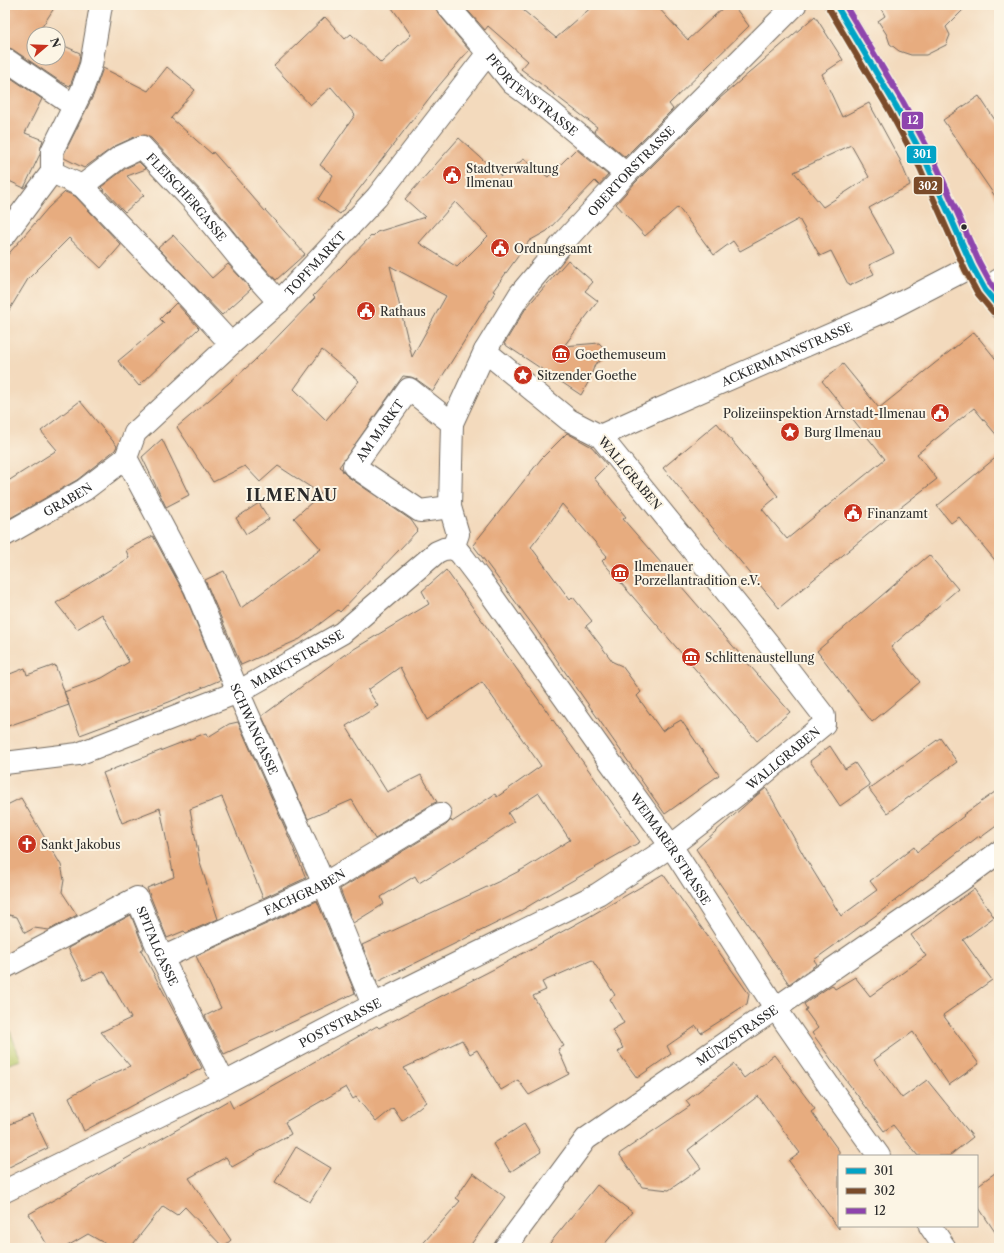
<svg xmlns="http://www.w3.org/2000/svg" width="1004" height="1253" font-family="'Libre Caslon Text',serif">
  <rect width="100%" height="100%" fill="#fcf5e5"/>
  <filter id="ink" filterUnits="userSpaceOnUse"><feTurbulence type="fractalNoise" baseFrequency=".025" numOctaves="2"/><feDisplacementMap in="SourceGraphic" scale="8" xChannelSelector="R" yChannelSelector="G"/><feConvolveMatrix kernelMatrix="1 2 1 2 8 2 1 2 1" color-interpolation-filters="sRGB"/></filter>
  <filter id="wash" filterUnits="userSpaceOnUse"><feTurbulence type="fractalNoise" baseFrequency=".012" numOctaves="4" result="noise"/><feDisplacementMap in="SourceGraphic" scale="16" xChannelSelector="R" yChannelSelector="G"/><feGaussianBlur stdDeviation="0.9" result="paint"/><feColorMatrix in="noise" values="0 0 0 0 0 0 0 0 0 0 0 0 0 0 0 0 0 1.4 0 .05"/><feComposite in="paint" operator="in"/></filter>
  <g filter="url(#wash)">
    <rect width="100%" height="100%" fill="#f3dabd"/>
    <polygon fill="#bbcb6e" stroke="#737b4c" points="5,1021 6,1021 21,1060 5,1065"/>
    <g id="blocks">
      <g fill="#e7ac7f" fill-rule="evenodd">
        <polygon points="5,5 56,5 40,30 46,34 34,34 34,58 58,58 58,43 80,53 79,62 70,86 61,82 12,49 5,47"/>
        <polygon points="390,5 435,5 438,13 469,50 437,88 340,214 318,199 333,175 320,165 355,115 331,87 310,105 274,66 325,17 345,39 351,34 381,63 411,35"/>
        <polygon points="463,5 517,5 556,38 594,5 656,5 688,40 726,5 733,5 749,26 669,104 673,109 625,157 594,131 597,127 521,69 528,61 488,26 485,30"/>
        <polygon points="879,5 968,5 946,27 950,35 946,45 926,55 911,55 899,51 890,44 887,35 878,21 885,16"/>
        <path d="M815 16 843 60 822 74 842 117 869 103 900 160 910 185 869 208 894 253 869 265 874 274 849 286 831 251 820 256 799 219 740 251 733 241 714 255 678 207 645 236 616 204 635 183 719 99ZM851 145 869 177 823 207 794 172Z"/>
        <polygon points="167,67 195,90 171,118 212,154 213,152 265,211 265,210 305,254 276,280 250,252 201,191 151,138 145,135 137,136 115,146 84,168 64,158 64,154 93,96 103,68 148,91"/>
        <polygon points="5,74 42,99 25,133 43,140 41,146 40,154 24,188 5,179"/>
        <polygon points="979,96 999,126 999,202 943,120"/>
        <path d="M459 138 501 176 524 159 548 177 576 149 608 175 599 185 595 181 547 231 529 241 493 291 495 292 433 391 416 379 411 377 403 376 339 467 342 469 343 472 347 476 411 520 418 530 340 612 338 610 300 639 241 665 205 580 224 571 241 608 321 549 294 518 321 494 278 466 260 482 245 466 213 482 177 427 215 395 253 362 315 298 313 296 372 235 373 236 377 232 425 217 405 199ZM455 202 488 236 457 267 419 243ZM390 266 446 296 412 357ZM322 350 359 381 326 420 294 389Z"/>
        <polygon points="139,162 146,169 127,176 144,195 125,212 101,187 126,168"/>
        <polygon points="65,192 75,196 121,245 101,268 69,238 28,279 5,317 5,258 48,208"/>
        <polygon points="173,235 212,278 228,264 251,289 222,315 158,248"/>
        <polygon points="568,260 593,282 585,291 598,301 564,346 599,343 604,348 605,358 595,364 589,381 581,395 504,344 526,308"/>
        <polygon points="176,303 199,328 139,386 118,361 164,323 160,319"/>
        <polygon points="974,332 999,363 999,438 974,408 917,454 937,479 901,507 779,608 663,468 717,423 778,496 762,509 787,539 885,459 822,381 843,364 879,408"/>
        <polygon points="80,401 117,446 115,450 77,480 5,521 5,483 57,450 41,431"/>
        <polygon points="567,433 592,447 607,465 594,478 626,517 623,519 790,712 757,741 602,561 607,556 562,504 549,524 531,547 570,600 573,597 592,621 586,626 613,662 622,666 641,692 637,696 662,731 681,720 719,775 665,814 576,687 576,688 535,628 473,545 541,459"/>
        <polygon points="162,439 189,495 166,507 142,457"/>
        <polygon points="999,455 999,565 959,517 951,523 937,506"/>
        <polygon points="259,503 269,519 246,534 236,518"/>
        <polygon points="153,536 184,593 220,680 169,702 80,735 64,692 102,678 129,662 102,614 77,629 56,603 129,558 126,550"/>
        <polygon points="929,555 958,589 891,647 920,682 872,722 817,651"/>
        <polygon points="446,570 640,842 542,898 517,913 377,982 362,945 502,880 525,868 570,840 539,793 508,813 514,822 467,853 419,883 415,876 381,897 384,904 353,923 340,889 446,825 451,820 452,822 495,794 497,797 541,766 482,682 427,720 400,667 368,690 378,706 346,726 387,792 421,775 437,802 434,803 375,839 352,800 308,819 262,716 344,655 429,604 422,591"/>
        <polygon points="55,665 69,705 5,727 5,676 25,668 27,675"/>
        <polygon points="238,722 285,828 306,878 263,898 222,797 190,809 200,863 218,919 186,933 184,931 167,938 147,888 174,877 160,808 122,823 103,773 206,733 208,737 229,724"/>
        <polygon points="940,738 957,762 887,813 869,789"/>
        <polygon points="830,746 845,769 855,763 870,785 840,806 810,761"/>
        <polygon points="766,788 804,856 841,916 877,890 870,881 914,847 917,852 964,816 963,815 999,789 999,824 980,838 979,836 875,916 814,960 817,964 789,984 696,849 751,800"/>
        <polygon points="21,798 61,865 64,880 62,892 77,915 49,930 34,928 25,933 17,917 5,914 5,806"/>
        <polygon points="663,874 749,994 747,1004 701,1033 696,1026 667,1046 671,1054 637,1078 618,1052 623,1048 612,1030 624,1023 610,999 615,995 592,960 542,982 546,990 533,996 564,1046 558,1049 569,1074 529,1095 518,1080 501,1090 477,1050 470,1054 462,1040 404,1068 426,1102 402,1121 393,1108 376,1122 356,1097 353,1099 346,1087 285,1122 291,1134 232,1167 226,1157 189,1178 231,1240 223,1247 185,1207 177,1215 163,1206 130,1248 113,1248 88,1234 64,1248 49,1248 29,1214 229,1100 233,1108 377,1026 379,1028 496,968 587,918"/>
        <polygon points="974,889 994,917 963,940 992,980 943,1015 979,1064 949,1085 913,1032 874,1060 902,1098 927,1080 973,1137 949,1156 918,1156 893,1125 884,1131 846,1080 812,1033 818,1028 805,1010 807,1009 804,1004 832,985 835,989 855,977 870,996 926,956 911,935"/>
        <polygon points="317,901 355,993 224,1054 205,1016 221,1008 196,956"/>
        <polygon points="131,915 144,948 141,950 182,1027 202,1068 84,1131 69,1097 93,1083 130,1066 101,1032 131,1018 104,971 84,980 68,948"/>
        <polygon points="774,1055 815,1109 811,1112 839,1151 839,1229 789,1161 800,1153 758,1096 688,1150 701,1168 669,1190 642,1187 619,1154 690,1106 686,1101 734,1064 744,1078"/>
        <polygon points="32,1115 48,1148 5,1169 5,1126"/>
        <polygon points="524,1124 541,1152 510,1172 493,1144"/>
        <polygon points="296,1147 331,1168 310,1202 275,1182"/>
        <polygon points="999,1170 999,1238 977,1205 977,1186"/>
        <polygon points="473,1173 505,1197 472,1243 467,1248 419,1248 460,1201 456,1198"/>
        <polygon points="597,1185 632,1212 601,1248 546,1248"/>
      </g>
    </g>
  </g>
  <g filter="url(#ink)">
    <use href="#blocks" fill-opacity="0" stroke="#71685e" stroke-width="1"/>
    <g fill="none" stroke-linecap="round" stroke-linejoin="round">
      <g stroke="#71685e" stroke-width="24">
        <g id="minor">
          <path id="s1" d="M447 5 488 53 512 83 545 107 626 174"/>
          <polyline points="5,59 74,106"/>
          <polyline points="52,172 82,186 175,283 231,344"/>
          <path id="s2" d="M82 186 120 157 142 147 192 200 241 260 279 302"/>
          <polyline points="5,235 52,172 52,151 82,90 91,65 101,5"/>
          <polyline points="985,290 999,280"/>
          <path id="s3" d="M600 436 651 413 887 310 972 266"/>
          <path id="s4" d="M126 458 195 588 238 692 324 884 373 1005"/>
          <path id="s5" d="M126 458 135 433 231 344 279 302 377 197 488 53"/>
          <path id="s6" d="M450 507 420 511 354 466 409 389 452 423"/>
          <path id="s7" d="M5 535 84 490 126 458"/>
          <path id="s8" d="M453 548 459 552 463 557 485 586 605 755 671 846 776 1009 836 1096 879 1156"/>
          <path id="s9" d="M453 548 458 534 450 507 452 423 485 351 520 294 562 244 626 174 795 5"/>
          <path id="s10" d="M5 763 78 754 238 692 342 633 437 552 444 549 453 548"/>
          <path id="s11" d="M162 958 324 884 440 814"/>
          <path id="s12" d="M5 967 137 898 162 958 224 1083"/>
          <path id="s13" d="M5 1191 215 1088 373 1005 598 894 671 846 755 781 824 724V716L767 642 600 436 569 420 485 351"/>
          <polyline points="930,1226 945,1248"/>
          <path id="s14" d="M505 1248 586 1139 960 881 999 852"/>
        </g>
      </g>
      <g stroke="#71685e" stroke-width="24">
        <polyline id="major" points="836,5 896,106 927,164 972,266 985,290 999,307"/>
      </g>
      <use href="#minor" stroke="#fff" stroke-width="22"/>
      <use href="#major" stroke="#fff" stroke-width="22"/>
      <g stroke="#fcf5e5" stroke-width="9">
        <polyline id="bus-1" points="836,5 896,106 927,164 972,266 985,290 999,307"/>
      </g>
      <g stroke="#fcf5e5" stroke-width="9">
        <polyline id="bus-2" points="829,9 889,110 920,168 965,270 978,294 993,312"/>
      </g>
      <g stroke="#fcf5e5" stroke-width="9">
        <polyline id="bus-3" points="845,5 903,102 934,160 979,262 992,286 999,294"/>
      </g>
      <use href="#bus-1" stroke="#02a3c6" stroke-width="6"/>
      <use href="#bus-2" stroke="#7a4b2a" stroke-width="6"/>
      <use href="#bus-3" stroke="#8e44ad" stroke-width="6"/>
    </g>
  </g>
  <defs>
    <g id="civic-disc" transform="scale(1)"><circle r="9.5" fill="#c8321e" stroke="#fcf5e5"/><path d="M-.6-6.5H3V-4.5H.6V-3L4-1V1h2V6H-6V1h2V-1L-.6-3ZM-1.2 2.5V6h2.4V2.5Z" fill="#fff"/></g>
    <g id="museum-disc" transform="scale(1)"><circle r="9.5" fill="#c8321e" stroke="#fcf5e5"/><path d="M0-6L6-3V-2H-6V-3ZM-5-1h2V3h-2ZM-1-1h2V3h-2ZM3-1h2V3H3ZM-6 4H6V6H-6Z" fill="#fff"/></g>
    <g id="sight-disc" transform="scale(1)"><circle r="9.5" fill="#c8321e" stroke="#fcf5e5"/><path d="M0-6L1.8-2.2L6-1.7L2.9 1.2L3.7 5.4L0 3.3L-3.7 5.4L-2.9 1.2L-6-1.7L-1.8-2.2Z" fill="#fff"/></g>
    <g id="church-disc" transform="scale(1)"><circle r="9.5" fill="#c8321e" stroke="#fcf5e5"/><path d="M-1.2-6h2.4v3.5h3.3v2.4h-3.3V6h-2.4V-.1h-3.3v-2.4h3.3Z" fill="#fff"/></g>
  </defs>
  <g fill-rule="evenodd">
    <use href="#civic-disc" x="452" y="175"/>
    <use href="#civic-disc" x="500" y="248"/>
    <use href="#civic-disc" x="366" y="311"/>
    <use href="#museum-disc" x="561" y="354"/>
    <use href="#sight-disc" x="523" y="375"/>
    <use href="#civic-disc" x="940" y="413"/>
    <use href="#sight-disc" x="790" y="432"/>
    <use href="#civic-disc" x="853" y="513"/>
    <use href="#museum-disc" x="620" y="573"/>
    <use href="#museum-disc" x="691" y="657"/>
    <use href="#church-disc" x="27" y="844"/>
  </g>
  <circle fill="#2b2b2b" stroke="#fcf5e5" stroke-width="1.5" cx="964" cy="227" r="3.5"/>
  <g text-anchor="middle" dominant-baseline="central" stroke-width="4" stroke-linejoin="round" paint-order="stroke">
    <g font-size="12" fill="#2b2b2b" stroke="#fcf5e5">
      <text stroke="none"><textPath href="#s1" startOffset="124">PFORTENSTRASSE</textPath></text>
      <text stroke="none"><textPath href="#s9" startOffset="439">OBERTORSTRASSE</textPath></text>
      <text stroke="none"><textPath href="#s2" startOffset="139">FLEISCHERGASSE</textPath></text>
      <text stroke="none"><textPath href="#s5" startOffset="274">TOPFMARKT</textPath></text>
      <text stroke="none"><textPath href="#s3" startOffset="204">ACKERMANNSTRASSE</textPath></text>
      <text stroke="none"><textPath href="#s6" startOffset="154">AM MARKT</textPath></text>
      <text transform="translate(630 473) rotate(50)">WALLGRABEN</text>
      <text stroke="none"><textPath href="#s7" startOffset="72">GRABEN</textPath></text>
      <text stroke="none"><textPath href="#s10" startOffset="313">MARKTSTRASSE</textPath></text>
      <text stroke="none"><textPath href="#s4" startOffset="300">SCHWANGASSE</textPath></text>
      <text stroke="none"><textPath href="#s13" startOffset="893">WALLGRABEN</textPath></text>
      <text stroke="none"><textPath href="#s8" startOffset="372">WEIMARER STRASSE</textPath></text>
      <text stroke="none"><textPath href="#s11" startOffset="157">FACHGRABEN</textPath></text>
      <text stroke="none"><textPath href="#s12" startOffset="201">SPITALGASSE</textPath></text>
      <text stroke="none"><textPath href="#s13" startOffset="375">POSTSTRASSE</textPath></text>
      <text stroke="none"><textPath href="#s14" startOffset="319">MÜNZSTRASSE</textPath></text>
    </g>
    <g font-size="12" fill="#2b2b2b" stroke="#fcf5e5" text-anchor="start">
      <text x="466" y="168">Stadtverwaltung<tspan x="466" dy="14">Ilmenau</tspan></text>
      <text x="514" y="248">Ordnungsamt</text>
      <text x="380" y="311">Rathaus</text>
      <text x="575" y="354">Goethemuseum</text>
      <text x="537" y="375">Sitzender Goethe</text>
      <text x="926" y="413" text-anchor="end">Polizeiinspektion Arnstadt-Ilmenau</text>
      <text x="804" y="432">Burg Ilmenau</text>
      <text x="867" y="513">Finanzamt</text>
      <text x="634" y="566">Ilmenauer<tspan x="634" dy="14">Porzellantradition e.V.</tspan></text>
      <text x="705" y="657">Schlittenaustellung</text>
      <text x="41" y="844">Sankt Jakobus</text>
    </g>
    <g font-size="16" font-weight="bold" letter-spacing="1" fill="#2b2b2b" stroke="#fcf5e5">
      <text x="292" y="495">ILMENAU</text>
    </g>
  </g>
  <g stroke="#fcf5e5" stroke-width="1.5">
    <rect x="901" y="111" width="23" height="19" rx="4" fill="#8e44ad"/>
    <rect x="906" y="145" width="31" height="19" rx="4" fill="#02a3c6"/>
    <rect x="913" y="176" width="30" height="19" rx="4" fill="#7a4b2a"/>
  </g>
  <g font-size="11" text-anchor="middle" font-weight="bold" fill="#fff">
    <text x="913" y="124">12</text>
    <text x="922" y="158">301</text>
    <text x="928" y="190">302</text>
  </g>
  <rect width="1004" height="1253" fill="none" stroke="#fcf5e5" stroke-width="20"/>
  <rect x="838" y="1155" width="140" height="72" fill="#fcf5e5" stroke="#a8a49b"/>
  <rect x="846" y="1168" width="20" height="6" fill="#02a3c6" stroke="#a8a49b"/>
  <text x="874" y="1175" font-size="12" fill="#2b2b2b">301</text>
  <rect x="846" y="1188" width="20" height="6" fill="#7a4b2a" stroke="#a8a49b"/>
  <text x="874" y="1195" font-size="12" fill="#2b2b2b">302</text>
  <rect x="846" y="1208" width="20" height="6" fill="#8e44ad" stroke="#a8a49b"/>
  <text x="874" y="1215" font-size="12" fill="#2b2b2b">12</text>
  <g transform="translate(46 46) rotate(71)"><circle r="19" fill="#fcf5e5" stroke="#a8a49b"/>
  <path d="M0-3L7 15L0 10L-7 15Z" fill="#c8321e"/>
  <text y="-6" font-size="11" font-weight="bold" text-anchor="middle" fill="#2b2b2b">N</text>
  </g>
</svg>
